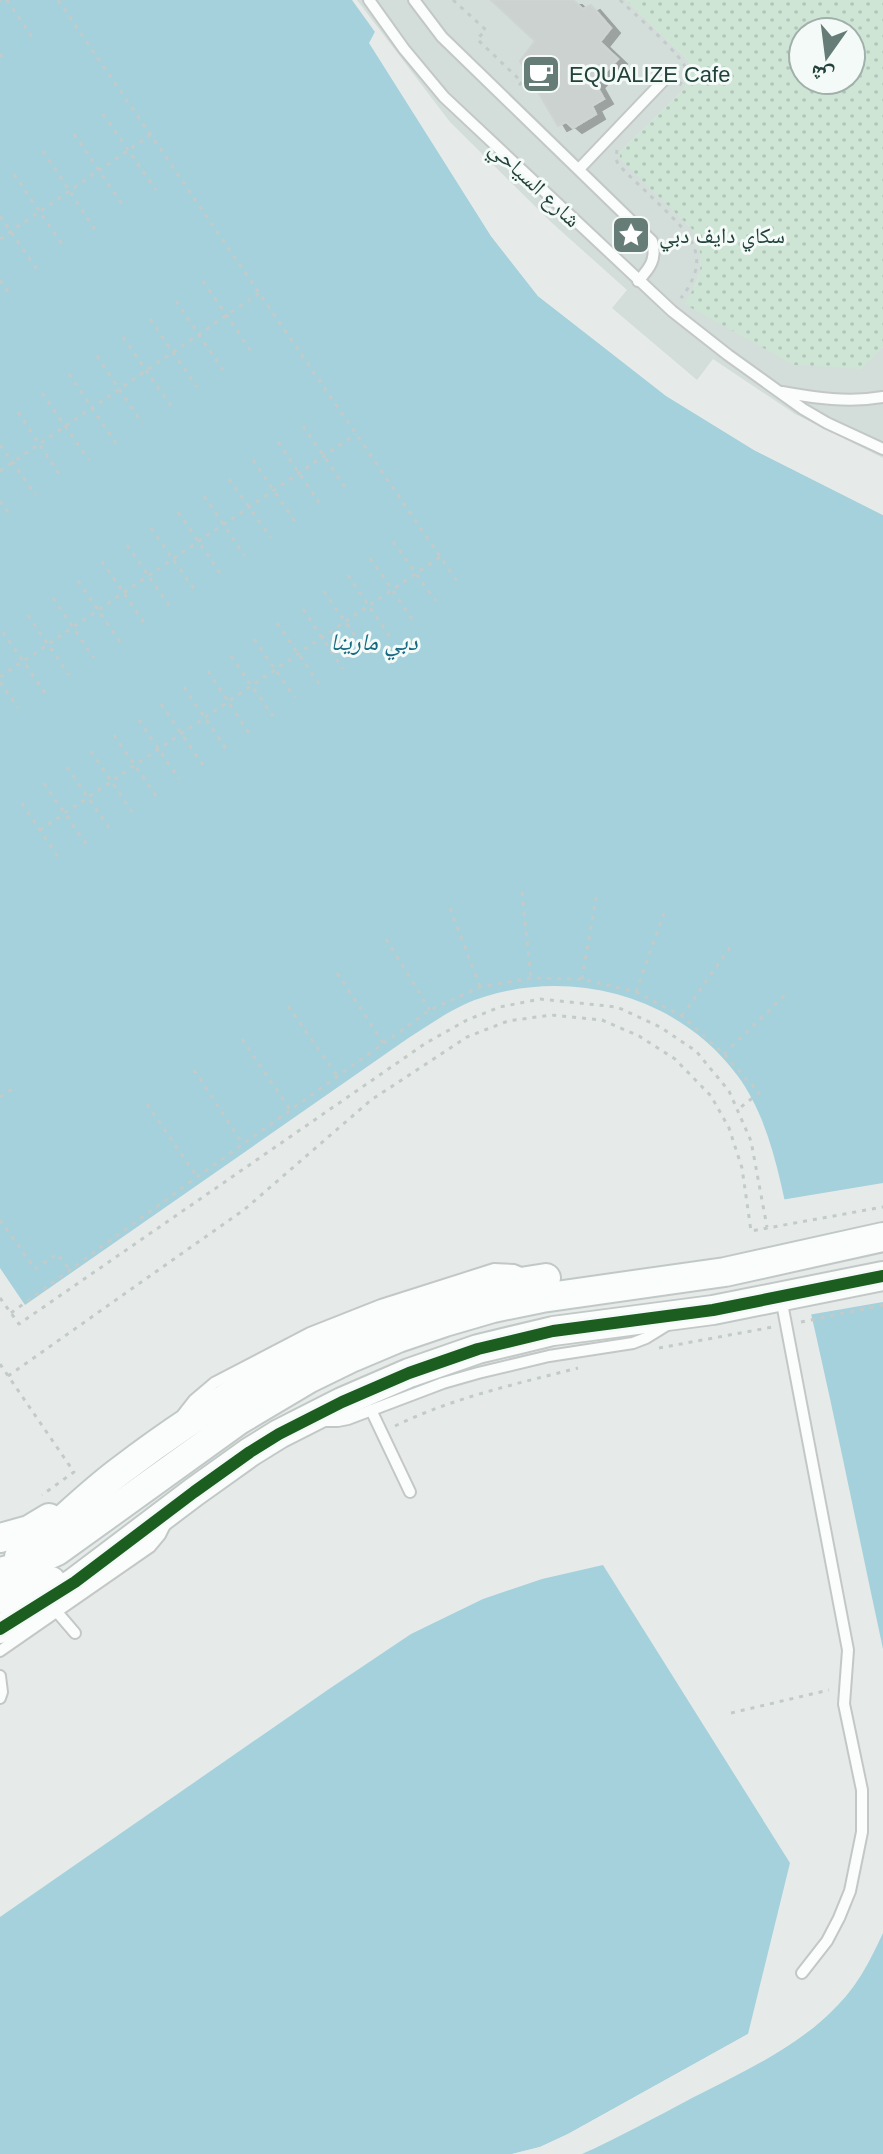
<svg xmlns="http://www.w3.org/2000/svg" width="883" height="2154" font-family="Arial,'Noto Naskh Arabic',sans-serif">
  <defs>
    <pattern id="grass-dots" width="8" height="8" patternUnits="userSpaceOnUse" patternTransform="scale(2)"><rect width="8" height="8" fill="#cee5d6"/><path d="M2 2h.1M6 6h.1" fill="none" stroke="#b1c6b8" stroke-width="1.8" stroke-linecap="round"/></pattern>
    <filter id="shadow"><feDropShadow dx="9" dy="5" stdDeviation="0" flood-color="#0004"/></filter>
  </defs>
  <rect width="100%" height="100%" fill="#e6ebe9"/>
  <polygon fill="#d3ddd9" points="357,0 626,0 688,60 690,67 690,76 684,89 620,152 620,158 692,229 699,242 701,257 700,273 692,292 860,369 883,347 883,458 795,414 713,359 697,380 612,308 627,290 551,222 450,122"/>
  <path fill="url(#grass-dots)" fill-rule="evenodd" d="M626 0H883V347L861 369 794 365 684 304C702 278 707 258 692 229L623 162 620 158V152L684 89C689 78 691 72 688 60ZM803 32H851V80H803Z"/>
  <g fill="#a4d1dc">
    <path d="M0 0H352L375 32 370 43 491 236 538 296 667 396 754 450 883 515V1649C854 1515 828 1380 795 1246 781 1189 773 1123 737 1075 680 998 577 969 487 996 458 1004 432 1023 407 1039L25 1305 0 1268Z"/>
    <polygon points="603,1565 790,1863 748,2034 568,2134 540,2147 512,2154 0,2154 0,1917 329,1689 411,1634 483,1599 542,1579"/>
    <path d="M883 1933V2154H582C620 2137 656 2117 692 2098 741 2073 794 2049 833 2010 857 1987 869 1963 883 1933Z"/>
  </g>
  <g fill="#e6ebe9">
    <polygon points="375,32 377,36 374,43 495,234 541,293 669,392 756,447 883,511 883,515 754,450 666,396 538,296 491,236 369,43"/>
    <polygon points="883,1183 883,1302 808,1315 781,1200"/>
    <polygon points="834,2009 813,2028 781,2050 593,2149 578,2154 580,2151 776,2048 781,2050"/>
    <polygon points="748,2034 750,2037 570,2138 541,2151 528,2154 512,2154 540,2147 568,2134"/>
  </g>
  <polygon fill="#ccd2d0" stroke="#ced4d2" stroke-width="2" filter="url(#shadow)" points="491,0 573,0 583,9 591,5 611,28 600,42 618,59 595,83 604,99 592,106 596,114 573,128 566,122 558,126 520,61 535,41"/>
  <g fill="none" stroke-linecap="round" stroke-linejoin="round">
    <g stroke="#c3c8c6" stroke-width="14">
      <g id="lane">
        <polyline points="369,0 404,49 444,97 672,311 728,355 803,409 827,423 883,449"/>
        <path d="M414 0 442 37 652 241C657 259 650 268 638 281"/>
        <polyline points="579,169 664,80"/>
        <path d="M782 392C815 398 849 403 883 397"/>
        <polyline points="781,1298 848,1650 844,1704 862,1790 862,1832 850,1891 839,1918 827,1941 802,1973"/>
        <polyline points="371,1410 410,1492"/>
        <polyline points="183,1414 194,1400 214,1383 310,1333 381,1305 494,1269 514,1270 526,1275"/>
        <polyline points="323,1421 338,1421 348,1419 443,1383 478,1373 549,1356 633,1343 646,1338 667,1325"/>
        <polyline points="57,1612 75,1633"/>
        <polyline points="0,1651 150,1547 160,1535 165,1525"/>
        <polyline points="0,1676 2,1692 0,1698"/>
      </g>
    </g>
    <g stroke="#c1c9c6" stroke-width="32">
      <g id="secondary">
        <polyline points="0,1538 29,1530 49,1518"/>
        <path d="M19 1557C54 1530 85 1497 120 1471 247 1374 386 1301 546 1278"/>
        <polyline points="0,1572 24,1566 57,1551 239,1420 308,1379 353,1357 398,1338 445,1322 493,1308 542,1298 725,1272 883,1237"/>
        <polyline points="0,1598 25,1593 51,1581"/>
        <polyline points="0,1629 75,1582 194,1492 250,1452 279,1434 342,1402 409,1373 478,1349 553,1331 713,1310 883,1276"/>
      </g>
    </g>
    <g stroke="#c2cbc9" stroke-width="3" stroke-dasharray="4 6" stroke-linecap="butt">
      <polyline points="7,0 32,37"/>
      <polyline points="58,0 459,584"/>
      <polyline points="453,0 486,30 477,39 522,82 516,89"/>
      <path d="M620 0C632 12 685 57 686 70 686 77 682 82 678 87"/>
      <polyline points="0,1 1,0"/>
      <polyline points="0,54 3,58"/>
      <polyline points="103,114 156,190"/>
      <polyline points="74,134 125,208"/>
      <path d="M617 150 616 159 618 164C632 179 648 193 663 208 694 238 711 259 681 298"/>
      <polyline points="43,151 96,231"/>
      <polyline points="14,174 64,247"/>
      <polyline points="0,216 38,271"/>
      <polyline points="0,239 150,135"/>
      <polyline points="0,280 8,292"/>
      <polyline points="203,281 251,351"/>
      <polyline points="176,301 223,370"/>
      <polyline points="150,319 197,387"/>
      <polyline points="123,337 171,406"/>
      <polyline points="97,356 142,423"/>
      <polyline points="69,374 116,443"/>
      <polyline points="42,393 89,460"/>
      <polyline points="18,412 62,478"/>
      <polyline points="303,426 345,487"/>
      <polyline points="278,442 320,504"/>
      <polyline points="0,445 36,495"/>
      <polyline points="253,460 295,522"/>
      <polyline points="0,471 259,293"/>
      <polyline points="229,479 271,538"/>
      <polyline points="204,496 245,556"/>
      <polyline points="0,501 10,515"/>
      <polyline points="178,512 221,574"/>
      <polyline points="151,528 194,589"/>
      <polyline points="393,542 436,601"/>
      <polyline points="127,545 170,607"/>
      <polyline points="370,558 413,620"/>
      <polyline points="102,561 145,624"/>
      <polyline points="348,575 390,637"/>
      <polyline points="78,581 120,642"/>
      <polyline points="324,591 366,652"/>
      <polyline points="53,598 94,658"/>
      <polyline points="303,609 343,669"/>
      <polyline points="28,615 69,675"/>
      <polyline points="277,623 319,684"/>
      <polyline points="3,632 45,693"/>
      <polyline points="254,639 295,698"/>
      <polyline points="231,656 273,716"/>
      <polyline points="208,671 249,733"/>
      <polyline points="0,677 356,434"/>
      <polyline points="0,682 18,708"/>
      <polyline points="184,687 226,749"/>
      <polyline points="161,704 203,765"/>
      <polyline points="139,720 179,779"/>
      <polyline points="114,735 156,796"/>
      <polyline points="91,751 132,812"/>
      <polyline points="67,767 109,828"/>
      <polyline points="44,783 86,844"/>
      <polyline points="22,803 60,860"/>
      <polyline points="40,830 440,557"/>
      <polyline points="522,892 531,978"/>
      <polyline points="450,908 480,987"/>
      <polyline points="386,939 430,1010"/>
      <polyline points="337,973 384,1044"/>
      <polyline points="582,979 596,897"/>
      <polyline points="636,992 664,913"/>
      <polyline points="288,1006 338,1077"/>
      <polyline points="682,1016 730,947"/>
      <polyline points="242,1039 291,1111"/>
      <polyline points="724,1054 786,994"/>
      <polyline points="194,1070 243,1144"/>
      <polyline points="0,1097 12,1089"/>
      <polyline points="147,1104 197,1177"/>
      <polyline points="0,1220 35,1269 57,1254 70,1270"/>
      <polyline points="0,1298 19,1324 426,1043 467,1020 500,1007 540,999 617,1007 660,1027 696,1051 729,1091 751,1141 767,1227"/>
      <polyline points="11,1313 197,1177 430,1010 480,987 531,978 582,979 636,992 682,1016 724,1054 759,1093 737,1110"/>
      <polyline points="801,1322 883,1305"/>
      <polyline points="659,1348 773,1327"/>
      <polyline points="0,1364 74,1472 42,1495"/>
      <polyline points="8,1376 245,1209 371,1100 467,1037 508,1021 551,1015 602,1020 639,1036 675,1059 711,1096 729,1128 742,1168 751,1231 883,1207"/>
      <path d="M395 1426C452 1398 516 1384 578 1368"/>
      <polyline points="731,1713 829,1690"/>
    </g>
    <use href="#lane" stroke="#fbfcfc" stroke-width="10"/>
    <use href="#secondary" stroke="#fbfcfc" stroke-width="28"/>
    <g stroke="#f4faf7" stroke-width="17">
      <polyline id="cycleway" points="0,1629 75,1582 194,1492 250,1452 279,1434 342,1402 409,1373 478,1349 553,1331 713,1310 883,1276"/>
    </g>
    <use href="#cycleway" stroke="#1b5e20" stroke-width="12"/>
  </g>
  <defs>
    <g id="cafe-square" transform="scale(2)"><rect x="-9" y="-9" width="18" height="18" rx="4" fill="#667c77" stroke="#f4faf7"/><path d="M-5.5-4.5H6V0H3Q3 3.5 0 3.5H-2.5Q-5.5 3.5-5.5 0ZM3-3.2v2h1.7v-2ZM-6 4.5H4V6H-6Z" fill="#fff"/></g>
    <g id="sight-square" transform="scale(2)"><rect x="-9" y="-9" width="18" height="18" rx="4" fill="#667c77" stroke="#f4faf7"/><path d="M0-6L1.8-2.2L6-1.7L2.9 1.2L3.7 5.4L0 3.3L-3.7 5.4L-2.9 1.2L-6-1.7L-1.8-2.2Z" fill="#fff"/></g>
  </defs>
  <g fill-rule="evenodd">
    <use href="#cafe-square" x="541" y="74"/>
    <use href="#sight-square" x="631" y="235"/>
  </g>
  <g text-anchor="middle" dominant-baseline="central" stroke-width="6" stroke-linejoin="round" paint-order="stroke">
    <g font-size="22" fill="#21413a" stroke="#f4faf7" text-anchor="start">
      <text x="569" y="74">EQUALIZE Cafe</text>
      <text x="659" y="235">سكاي دايف دبي</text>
    </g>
    <g font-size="22" fill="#21413a" stroke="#f4faf7">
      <text transform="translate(535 184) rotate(43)">شارع السياحي</text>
    </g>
    <g font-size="24" font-style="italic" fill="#166982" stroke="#f4faf7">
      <text x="374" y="641">دبي مارينا</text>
    </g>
  </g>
  <g transform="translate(827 56) rotate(194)"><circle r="38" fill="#f4faf7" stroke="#a0b0ab" stroke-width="2"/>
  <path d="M0-6L14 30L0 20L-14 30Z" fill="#667c77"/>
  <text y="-12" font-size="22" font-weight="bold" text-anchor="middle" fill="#21413a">ش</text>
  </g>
</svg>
